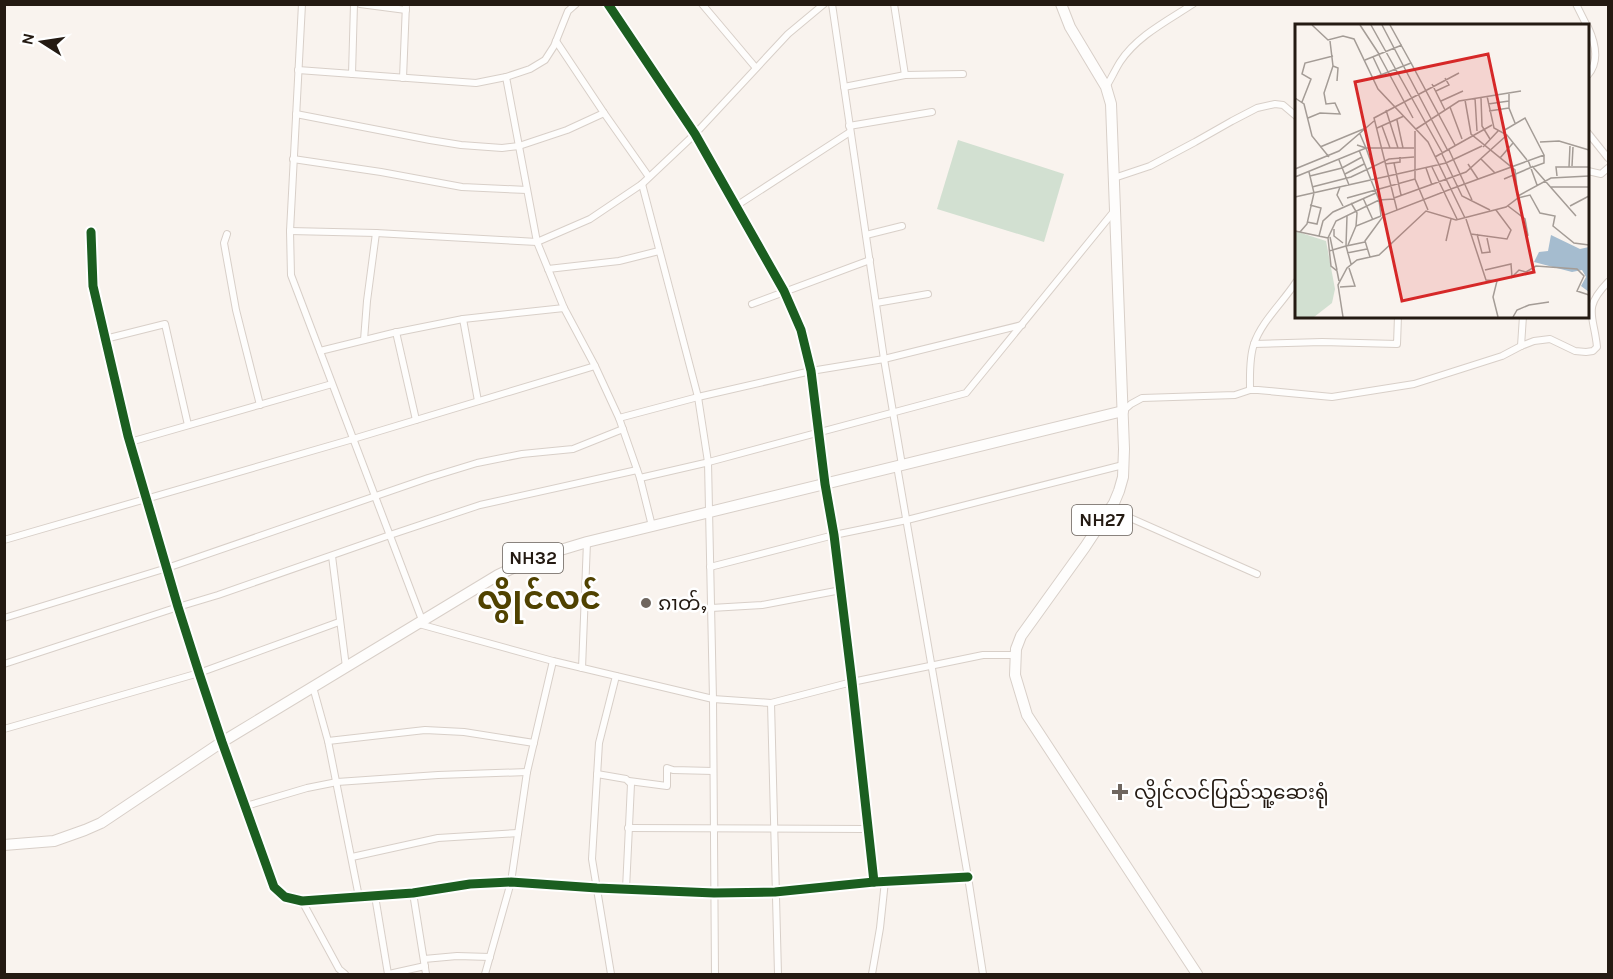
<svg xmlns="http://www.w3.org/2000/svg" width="1613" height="979" font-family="Karla,'Noto Sans Myanmar',sans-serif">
  <rect width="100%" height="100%" fill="#f9f3ee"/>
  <polygon fill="#d2e0d1" points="958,140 1064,174 1044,242 937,209"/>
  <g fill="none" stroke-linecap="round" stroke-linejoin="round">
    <g stroke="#d8cfc8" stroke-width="8">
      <g id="street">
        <polyline points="302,4 290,231 291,275 422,620"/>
        <polyline points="360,4 406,10"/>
        <polyline points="608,4 695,134 784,291 801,330 811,371 825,484 834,535 852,682 874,882"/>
        <polyline points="702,4 756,68"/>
        <polyline points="832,4 884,359 902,465"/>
        <polyline points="894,4 905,75"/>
        <polyline points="1576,4 1587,26"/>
        <path d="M1588 27C1595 42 1600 61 1588 75"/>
        <polyline points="556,41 604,113 649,177"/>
        <polyline points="298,70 476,83 506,77 530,69 545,60 554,46 568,11 576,4"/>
        <polyline points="352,74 354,4"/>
        <polyline points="506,77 537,242 564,308 595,366 619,418 640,478 652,526"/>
        <polyline points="403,78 406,4"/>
        <polyline points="844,87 905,75 963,74"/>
        <path d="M1106 87C1111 79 1115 70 1120 62 1137 36 1167 21 1193 4"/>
        <polyline points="296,114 430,140 461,145 502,148 519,146 567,130 604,113"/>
        <polyline points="849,126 932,112"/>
        <polyline points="1588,133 1608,158"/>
        <polyline points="293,159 381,172 462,187 527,190"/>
        <polyline points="1588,171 1601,174 1608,168"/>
        <polyline points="1114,178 1150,166 1195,142 1232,121 1257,108 1275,104 1283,105 1296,116"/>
        <polyline points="642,184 698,397 708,462 713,699 715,974"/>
        <polyline points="736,206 850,132"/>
        <polyline points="290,231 376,233 537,242 590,219 642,184 695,134 788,34 824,4"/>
        <polyline points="91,232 93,286 128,436 178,607 199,673 222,742 274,887 285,897 302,901 413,893 470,884 511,882 597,888 714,893 775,892 874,882 968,877"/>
        <polyline points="227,234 224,243 236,310 260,405"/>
        <polyline points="866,235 902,226"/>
        <polyline points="548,269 619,261 659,251"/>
        <polyline points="876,303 928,294"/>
        <polyline points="752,304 870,260"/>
        <polyline points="463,319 478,401"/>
        <polyline points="396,332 416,420"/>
        <polyline points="105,339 165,324 188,425"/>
        <polyline points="364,340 367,301 376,233"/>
        <polyline points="1254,344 1322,342 1397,344 1398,316"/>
        <polyline points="1521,346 1523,316"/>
        <polyline points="320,351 393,333 463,319 564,308"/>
        <path d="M1250 390C1250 376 1249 358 1254 344 1261 322 1284 301 1296 282"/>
        <path d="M1123 411 1131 404 1142 398 1235 395 1250 390H1258L1332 397 1414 384 1502 356 1521 346 1534 341 1550 339 1575 351 1586 352 1593 351 1597 347C1594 315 1582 309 1608 282"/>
        <polyline points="619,418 698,397 811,371 884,359 1022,325"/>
        <polyline points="130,442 332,384"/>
        <polyline points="897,466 968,877 983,974"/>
        <polyline points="640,478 705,463 966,393 1115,210"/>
        <polyline points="1110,509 1257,574"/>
        <polyline points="4,540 353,439 595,366"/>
        <polyline points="332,556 346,667"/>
        <polyline points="710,567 834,535 907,520 1123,465"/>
        <polyline points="711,608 762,605 841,590"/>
        <polyline points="4,618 167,568 428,478 477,463 522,454 573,449 623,429"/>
        <polyline points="419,624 553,661 713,699 771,703 852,682 983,655 1015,655"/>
        <polyline points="4,664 178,607 218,595 390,535 480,505 637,470"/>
        <polyline points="582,668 587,542"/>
        <polyline points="313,687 328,741 359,897"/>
        <polyline points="771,703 778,974"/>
        <polyline points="4,729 199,673 339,622"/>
        <polyline points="328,741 425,730 464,732 534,743"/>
        <polyline points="597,774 626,779 631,784 626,889"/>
        <polyline points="629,781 667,786 667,768 673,770 713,771"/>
        <polyline points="246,806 307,788 337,782 438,775 527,772"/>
        <polyline points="628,828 864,829"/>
        <polyline points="352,857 438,838 518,833"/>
        <polyline points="413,893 426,974"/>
        <polyline points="375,896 388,974"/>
        <polyline points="302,901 339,969 345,974"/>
        <polyline points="424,959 457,956 490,957"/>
        <polyline points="389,974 425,966"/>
        <polyline points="485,974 511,882 527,772 553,661"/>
        <polyline points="611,974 592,859 599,743 616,676"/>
        <polyline points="872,974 880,928 885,881"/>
      </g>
    </g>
    <g stroke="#d8cfc8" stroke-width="12">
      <g id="highway">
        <polyline points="1061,4 1070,27 1106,87 1111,104 1124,449 1123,477 1119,491 1114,503 1085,547 1021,636 1016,649 1015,675 1027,715 1197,974"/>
        <polyline points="4,845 54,841 85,830 101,823 222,742 498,575 534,558 587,542 1123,411"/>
      </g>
    </g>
    <use href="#street" stroke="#fefdfc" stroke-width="6"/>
    <use href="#highway" stroke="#fefdfc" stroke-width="10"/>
    <g stroke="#fff" stroke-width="13">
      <g id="cycleway">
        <polyline points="608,4 695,134 784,291 801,330 811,371 825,484 834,535 852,682 874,882"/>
        <polyline points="91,232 93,286 128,436 178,607 199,673 222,742 274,887 285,897 302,901 413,893 470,884 511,882 597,888 714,893 775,892 874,882 968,877"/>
      </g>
    </g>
    <use href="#cycleway" stroke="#1b5e20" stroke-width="9"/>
  </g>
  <g fill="#6f665f" stroke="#fff" stroke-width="2">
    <circle cx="646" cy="603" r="6"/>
    <path d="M1117 783h6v6h6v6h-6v6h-6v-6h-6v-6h6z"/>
  </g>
  <g text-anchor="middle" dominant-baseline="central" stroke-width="5" stroke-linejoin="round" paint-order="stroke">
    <g fill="#fff" stroke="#665f59" stroke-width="1.5">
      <rect x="1072" y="505" width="60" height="30" rx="4.5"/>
      <rect x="503" y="543" width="60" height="30" rx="4.5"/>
    </g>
    <g font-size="18" font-weight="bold" fill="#241a12">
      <text x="1102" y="520">NH27</text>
      <text x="533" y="558">NH32</text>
    </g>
    <g font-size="20" fill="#241a12" stroke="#fff" text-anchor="start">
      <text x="658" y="603">ၵၢတ်ႇ</text>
      <text x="1134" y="792">လွိုင်လင်ပြည်သူ့ဆေးရုံ</text>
    </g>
    <g font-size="32" font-weight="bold" fill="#504200" stroke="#fff">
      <text x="539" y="598">လွိုင်လင်</text>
    </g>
  </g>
  <g transform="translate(1295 24)">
    <rect width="294" height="294" fill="#f9f3ee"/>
    <path d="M0 207 31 217 40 265 37 279 19 293H0Z" fill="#d2e0d1"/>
    <path d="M256 211 285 225 294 223V268L286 262 291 253 287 246 277 248 239 238 244 228 253 227Z" fill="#a5bccf"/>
    <path fill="none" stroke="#a49c96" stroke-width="1.5" d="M17 1 33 16 48 12 59 15 83 65 133 118 170 194M65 1 84 30M76 1 148 130M87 1 153 127M95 1 116 39M35 17 38 42 43 44 42 57M84 31 118 94M78 33 86 50M70 36 107 21M78 54 116 39 160 121M137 60 150 86M141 67 154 61 150 54M214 69V84L220 99M192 72 199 104 212 111 232 136M0 74 9 80 17 112 34 133M180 74 182 107M186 74 187 102 195 115M170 76 176 110 220 146 223 174M146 77 168 67M7 78 16 55 7 50 10 39 38 32M193 80 214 77M155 83 167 115M91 86 103 124M194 87 214 84M13 94 25 89 45 90 40 79 31 80 29 69 38 42M102 96 108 124M87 102 95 124M82 104 109 92M121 105 164 77 226 67M120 107V155L133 186M245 118 264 117 294 126M62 121 71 124 65 110M25 123 71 104M188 123 203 107M71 124 77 141M64 126 84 176 86 192M154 126 177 176M147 130 167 172 195 186M140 133 197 101M205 134 218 119M186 135 200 149M44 136 54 161M233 136 242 161M99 139 106 171M90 140 105 138V133M173 140 183 155M237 142 281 192M277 142 278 123M137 143 162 195M238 143 249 139V131M274 143 275 122M131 144 137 161M0 145 44 127 79 97M50 150 69 140M15 152 47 144 67 133M262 152 261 143H294M0 153 71 124H119M209 155 237 143M17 163 56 153 94 135 119 133M45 163 42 171 48 182M255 163H294M156 165 249 131 230 94 208 107M223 172 256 154 294 152M0 173 151 139 187 122M52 174 120 155M68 174 78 196M99 174 171 148 212 111M56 179 62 189 61 202M213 182 230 195 233 212M275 182 294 172M102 186 79 94 164 49M52 192 51 222 70 218M171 195 191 256 202 257 198 273 203 293M12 198 22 200 26 184 15 181M39 205V212L48 219M0 207 33 214M5 208 12 200 19 169 14 148M176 210 212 215 216 206 201 186M182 210 187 229 195 228 192 214M24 212 28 197 38 188 81 169M35 213 42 246M151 217 156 195M53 221 61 202 86 192M34 227 51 222 56 240M52 229 72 225M75 233 70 217 89 191 156 165M190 246 216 240 217 253 224 246 231 248 241 242 282 245 289 252 282 267 294 271M44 257 42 247 36 242 33 214 41 197 84 176 99 175M45 263 60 262 54 244M48 293 43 261 52 244 62 236 84 231 131 187 161 196 211 183 223 174 235 171 245 189 260 192 258 202 279 219 294 221M218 293 222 286 234 281 254 278"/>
    <path fill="#d62828" fill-opacity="0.15" stroke="#d62828" stroke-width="3" d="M193 30 239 248 107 277 60 58Z"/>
    <rect width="294" height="294" fill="none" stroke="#241a12" stroke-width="3"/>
  </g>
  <rect width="1613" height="979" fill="none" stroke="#241a12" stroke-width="12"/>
  <g transform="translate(42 42) rotate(282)" stroke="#ffffff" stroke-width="4.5" paint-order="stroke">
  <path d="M0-4.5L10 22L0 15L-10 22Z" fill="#241a12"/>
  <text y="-9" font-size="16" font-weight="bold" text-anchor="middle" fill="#241a12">N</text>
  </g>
</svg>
